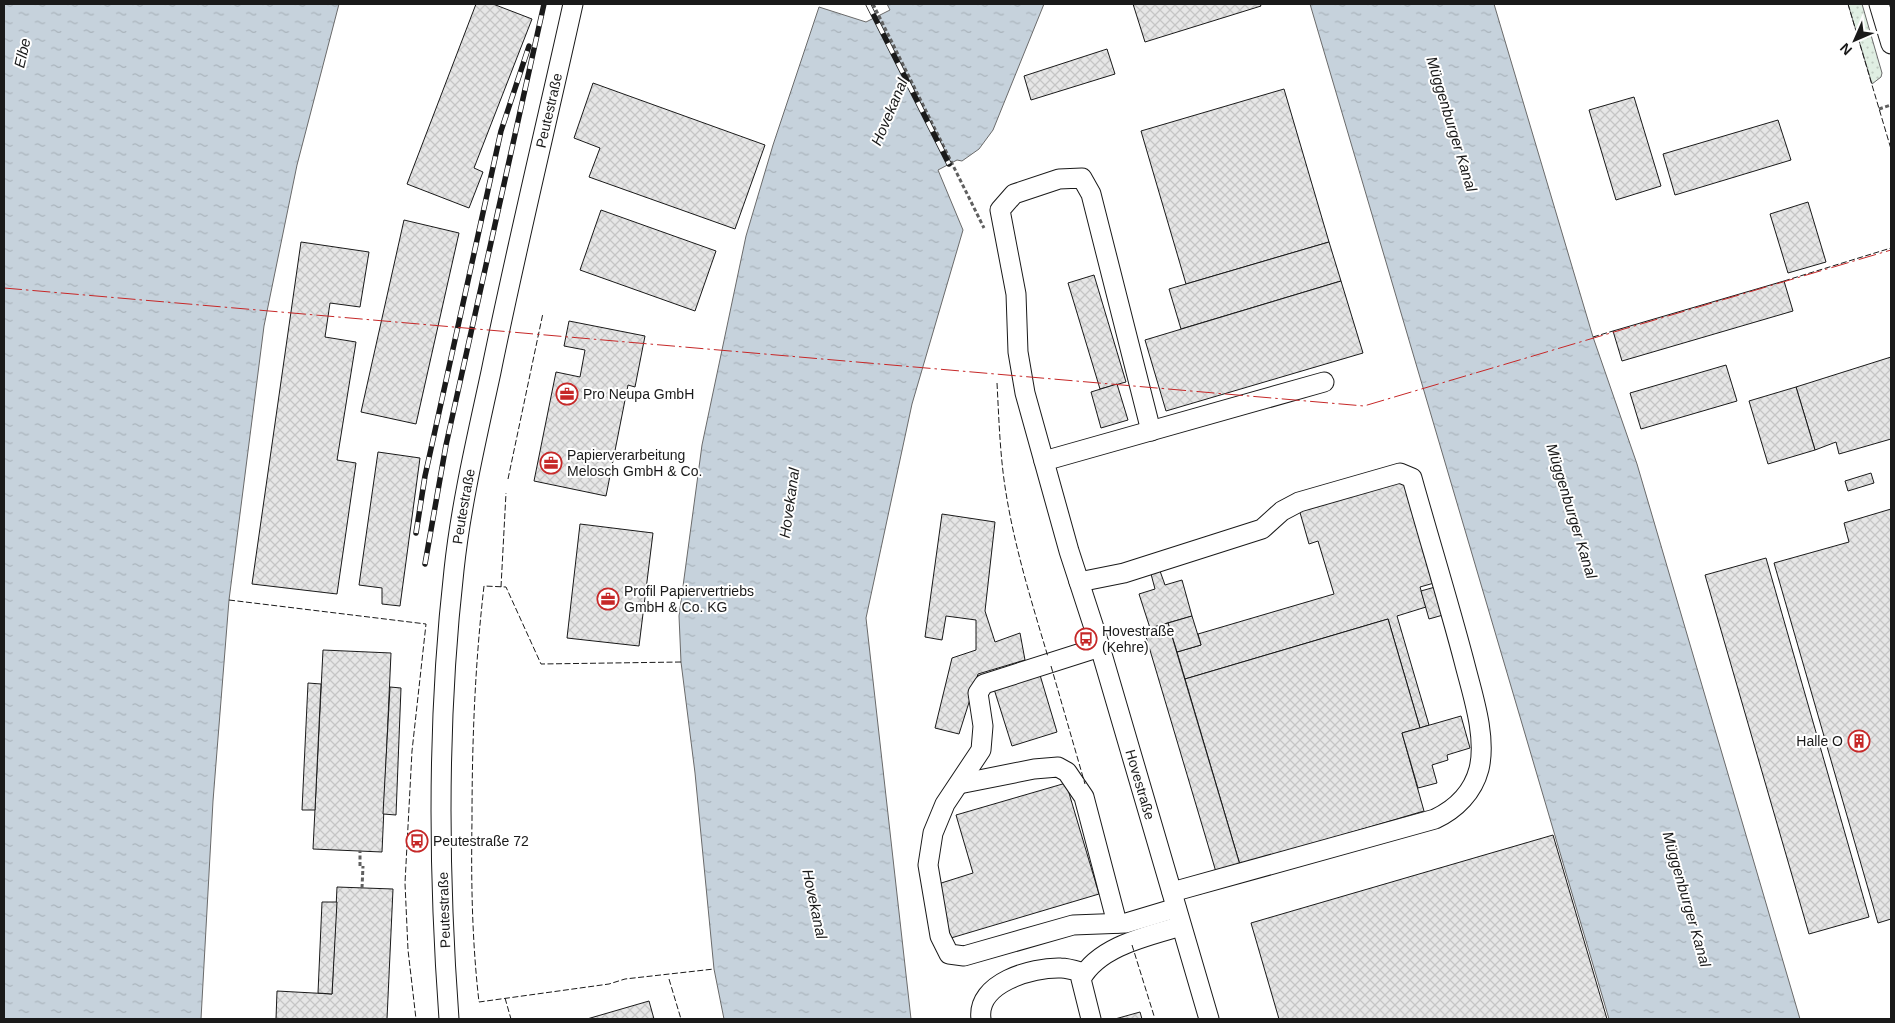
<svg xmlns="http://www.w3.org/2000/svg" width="1895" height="1023" font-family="Helvetica,sans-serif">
  <defs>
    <pattern id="grass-dots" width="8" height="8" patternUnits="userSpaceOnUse" patternTransform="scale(1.25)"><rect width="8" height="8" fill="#e0efe3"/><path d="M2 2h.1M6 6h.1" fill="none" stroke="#c0ccc2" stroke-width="1.8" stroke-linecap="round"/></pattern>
    <pattern id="water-ripples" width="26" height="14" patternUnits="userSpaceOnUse" patternTransform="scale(1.25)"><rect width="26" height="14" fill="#c6d2dc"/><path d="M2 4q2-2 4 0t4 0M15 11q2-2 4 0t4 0" fill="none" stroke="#aab4bc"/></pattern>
    <pattern id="building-cross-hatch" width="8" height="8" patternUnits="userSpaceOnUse" patternTransform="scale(1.25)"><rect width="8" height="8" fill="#e6e6e6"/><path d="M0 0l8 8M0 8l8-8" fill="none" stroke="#c5c5c5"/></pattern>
  </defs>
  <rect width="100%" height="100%" fill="#fff"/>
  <polygon fill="url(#grass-dots)" stroke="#6a6a6a" points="1848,4 1862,4 1882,73 1881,77 1872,84"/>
  <g fill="url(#water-ripples)" stroke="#6a6a6a">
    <polygon points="4,4 339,4 297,165 264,326 229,600 213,801 201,1019 4,1019"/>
    <polygon points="887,4 1044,4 993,130 979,149 962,161 957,160 938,170 963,230 912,404 866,618 911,1019 724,1019 714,969 695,773 681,662 679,616 702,445 746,236 773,145 819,7 866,22 890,10"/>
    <polygon points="1310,4 1494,4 1593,337 1637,464 1800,1019 1609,1019"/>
  </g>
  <g fill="url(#building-cross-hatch)" stroke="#1a1a1a">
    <polygon points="476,4 493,4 532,19 474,168 483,172 469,208 407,184"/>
    <polygon points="1133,4 1260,4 1261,6 1145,42"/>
    <polygon points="1107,49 1115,74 1031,100 1024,76"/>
    <polygon points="593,83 765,145 735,229 589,177 600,148 574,138"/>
    <polygon points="1284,89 1329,242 1186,284 1141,131"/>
    <polygon points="1634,97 1661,186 1616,200 1589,110"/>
    <polygon points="1778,120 1791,160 1675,195 1663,154"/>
    <polygon points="1808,202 1826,262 1788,273 1770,214"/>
    <polygon points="601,210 716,251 695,311 580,270"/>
    <polygon points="404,220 459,233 416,424 361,412"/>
    <polygon points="301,242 369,252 360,307 330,303 325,337 356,342 337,460 356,463 337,594 252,584"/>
    <polygon points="1329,242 1341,281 1181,329 1169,289"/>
    <polygon points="1094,275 1126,382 1100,389 1068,283"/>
    <polygon points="1341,281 1363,353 1166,411 1145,340"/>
    <polygon points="1784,281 1793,311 1622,361 1613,331"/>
    <polygon points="569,321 645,336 635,387 628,385 606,496 534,481 556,372 580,377 585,350 564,346"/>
    <polygon points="1891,357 1891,439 1839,454 1836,442 1815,450 1796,387"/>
    <polygon points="1726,365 1737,401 1641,429 1630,393"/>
    <polygon points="1117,384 1128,420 1101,428 1091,392"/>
    <polygon points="1796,387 1815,450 1768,464 1749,401"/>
    <polygon points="378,452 420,458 400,606 382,604 382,588 359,585"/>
    <polygon points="1871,473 1874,483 1848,491 1845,481"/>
    <polygon points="1403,478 1434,583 1420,587 1426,607 1397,616 1429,725 1420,728 1388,619 1185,679 1177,652 1201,645 1198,634 1334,594 1318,541 1309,544 1299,509"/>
    <polygon points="1891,509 1891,919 1878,923 1774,563 1849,542 1844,523"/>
    <polygon points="942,514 995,522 985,611 995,642 1020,633 1025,660 978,674 959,734 935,728 952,658 976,650 976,620 946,616 942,640 925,637"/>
    <polygon points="580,524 653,533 639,646 567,638"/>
    <polygon points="1766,558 1869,917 1809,934 1705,575"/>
    <polygon points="1160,571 1165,585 1182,580 1192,616 1150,628 1139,594 1155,589 1151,574"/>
    <polygon points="1435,587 1443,615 1429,619 1421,591"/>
    <polygon points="1192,616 1201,645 1177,652 1168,623"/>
    <polygon points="1388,619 1420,728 1402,733 1424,811 1240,865 1185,679"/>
    <polygon points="1168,623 1240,865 1216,872 1144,630"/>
    <polygon points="323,650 391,653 382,852 313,849"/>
    <polygon points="1040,675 1057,732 1012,746 994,689"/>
    <polygon points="308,683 321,684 315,810 302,810"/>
    <polygon points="390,687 401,688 396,815 383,814"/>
    <polygon points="1461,716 1470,748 1447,755 1448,760 1432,765 1437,783 1418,788 1402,733"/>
    <polygon points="1066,783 1099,894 951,938 935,885 973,873 956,815"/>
    <polygon points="1553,835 1607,1019 1279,1019 1251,923"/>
    <polygon points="337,887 393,889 387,1019 276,1019 277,991 332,994"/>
    <polygon points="322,902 337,902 332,994 318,993"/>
    <polygon points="649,1001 654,1019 587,1019"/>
    <polygon points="1140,1012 1142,1019 1115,1019"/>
  </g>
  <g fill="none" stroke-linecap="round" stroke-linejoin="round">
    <g stroke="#1a1a1a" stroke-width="21">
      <g id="minor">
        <polyline points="1879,4 1891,44"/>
        <path id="s1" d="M1151 431 1091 194 1082 178 1059 179 1014 194 1000 210 1016 294 1018 352 1025 393 1069 551 1097 637 1209 1019"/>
        <polyline points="1044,461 1324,382"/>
        <path d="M1079 582 1124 573 1262 529 1282 511 1299 502 1400 473 1412 478C1429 539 1448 600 1464 661 1472 693 1487 736 1479 769 1473 792 1456 809 1435 819L1172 892"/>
        <polyline points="1100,647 984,684 978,693 983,726 981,750 945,804 933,833 928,865 940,936 949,954 964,956 1073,925 1126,923 1176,908"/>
        <polyline points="959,784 1034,769 1058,767 1067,772 1084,797 1117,923"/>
        <path id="s2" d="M449 1019C438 870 437 719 454 570 461 504 477 437 491 372 516 249 546 126 573 4"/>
        <path d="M981 1019C976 983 1032 967 1061 968 1068 968 1077 971 1084 973"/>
        <path d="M1091 1019 1081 979C1099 946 1148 936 1181 926"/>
      </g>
    </g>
    <g stroke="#5f5f5f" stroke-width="3" stroke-dasharray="4 2.5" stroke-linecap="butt">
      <polyline points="873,4 984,228"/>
      <polyline points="1879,109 1891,105"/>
      <polyline points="360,866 360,851"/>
      <polyline points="362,888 363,866"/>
    </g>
    <use href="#minor" stroke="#fff" stroke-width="19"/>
    <g stroke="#1a1a1a" stroke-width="5.5">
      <g id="rail">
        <polyline points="868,4 949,164"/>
        <polyline points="416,533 425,476 501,131 529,46"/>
        <polyline points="425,564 446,445 544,4"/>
      </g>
    </g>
    <use href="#rail" stroke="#fff" stroke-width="4" stroke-dasharray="11" stroke-linecap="butt"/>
    <g stroke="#1a1a1a" stroke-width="1" stroke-dasharray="6 2.5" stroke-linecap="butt">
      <polyline points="1848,4 1891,149"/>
      <polyline points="1784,281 1891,248"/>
      <polyline points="1593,337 1613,331"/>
      <path d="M997 383C999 420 1000 457 1006 493 1015 549 1032 603 1048 657"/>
      <polyline points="508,479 543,313"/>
      <polyline points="501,587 506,493"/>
      <polyline points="229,600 426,624 412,751 405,883 408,950 416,1019"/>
      <path d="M681 662 541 664 506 587 484 586C475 664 472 741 472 820 471 881 472 941 479 1002L609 984 625 979 714 969"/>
      <polyline points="1051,666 1085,784"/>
      <polyline points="1132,945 1155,1019"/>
      <polyline points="669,979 681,1019"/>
      <polyline points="505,998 511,1019"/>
    </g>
    <polyline stroke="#c62828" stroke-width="1" stroke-dasharray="18 4 2.5 4" stroke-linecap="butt" points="4,288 1364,406 1891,250"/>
  </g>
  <defs>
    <g id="office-ring" transform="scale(1.125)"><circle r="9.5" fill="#fff" stroke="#c62828" stroke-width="1.5"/><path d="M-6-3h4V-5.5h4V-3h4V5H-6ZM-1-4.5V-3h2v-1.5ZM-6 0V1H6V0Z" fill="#c62828"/></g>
    <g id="bus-ring" transform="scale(1.125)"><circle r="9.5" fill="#fff" stroke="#c62828" stroke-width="1.5"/><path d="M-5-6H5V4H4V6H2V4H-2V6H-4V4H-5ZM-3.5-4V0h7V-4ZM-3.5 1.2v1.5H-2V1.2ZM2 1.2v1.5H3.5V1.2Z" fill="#c62828"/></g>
    <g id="building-ring" transform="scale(1.125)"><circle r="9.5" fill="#fff" stroke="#c62828" stroke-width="1.5"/><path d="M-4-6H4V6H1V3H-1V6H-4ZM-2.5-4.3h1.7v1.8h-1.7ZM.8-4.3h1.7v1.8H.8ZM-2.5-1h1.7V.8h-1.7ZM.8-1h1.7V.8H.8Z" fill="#c62828"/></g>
  </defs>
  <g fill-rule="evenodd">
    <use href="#office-ring" x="567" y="394"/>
    <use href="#office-ring" x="551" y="463"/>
    <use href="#office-ring" x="608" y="599"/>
    <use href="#bus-ring" x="1086" y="639"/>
    <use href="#building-ring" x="1859" y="741"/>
    <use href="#bus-ring" x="417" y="841"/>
  </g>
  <g text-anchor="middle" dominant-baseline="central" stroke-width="4" stroke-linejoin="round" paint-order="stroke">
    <g font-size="14" fill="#1a1a1a" stroke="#fff">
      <text stroke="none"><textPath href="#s2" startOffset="919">Peutestraße</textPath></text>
      <text stroke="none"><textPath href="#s2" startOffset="514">Peutestraße</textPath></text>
      <text stroke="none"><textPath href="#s1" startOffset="948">Hovestraße</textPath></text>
      <text transform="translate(444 910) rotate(-92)">Peutestraße</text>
    </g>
    <g font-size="14" fill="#1a1a1a" stroke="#fff" text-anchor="start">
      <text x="583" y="394">Pro Neupa GmbH</text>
      <text x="567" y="455">Papierverarbeitung<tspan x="567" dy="16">Melosch GmbH &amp; Co.</tspan></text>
      <text x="624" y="591">Profil Papiervertriebs<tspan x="624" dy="16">GmbH &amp; Co. KG</tspan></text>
      <text x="1102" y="631">Hovestraße<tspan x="1102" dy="16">(Kehre)</tspan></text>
      <text x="1843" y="741" text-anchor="end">Halle O</text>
      <text x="433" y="841">Peutestraße 72</text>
    </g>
    <g font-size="15" font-style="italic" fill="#1a1a1a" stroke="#fff">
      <text transform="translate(22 53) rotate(-77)">Elbe</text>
      <text transform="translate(889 112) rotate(-67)">Hovekanal</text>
      <text transform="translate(1452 124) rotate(73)">Müggenburger Kanal</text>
      <text transform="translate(789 503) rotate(-82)">Hovekanal</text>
      <text transform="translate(1572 511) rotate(73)">Müggenburger Kanal</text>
      <text transform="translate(1687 899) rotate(74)">Müggenburger Kanal</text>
      <text transform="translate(815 904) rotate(78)">Hovekanal</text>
    </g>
  </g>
  <rect width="1895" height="1023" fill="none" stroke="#1a1a1a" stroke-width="10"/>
  <g transform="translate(1855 40) rotate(225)" stroke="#ffffff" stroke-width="4" paint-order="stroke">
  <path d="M0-4L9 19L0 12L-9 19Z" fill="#1a1a1a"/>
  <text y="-8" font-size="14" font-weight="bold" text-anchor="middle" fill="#1a1a1a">N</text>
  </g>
</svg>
